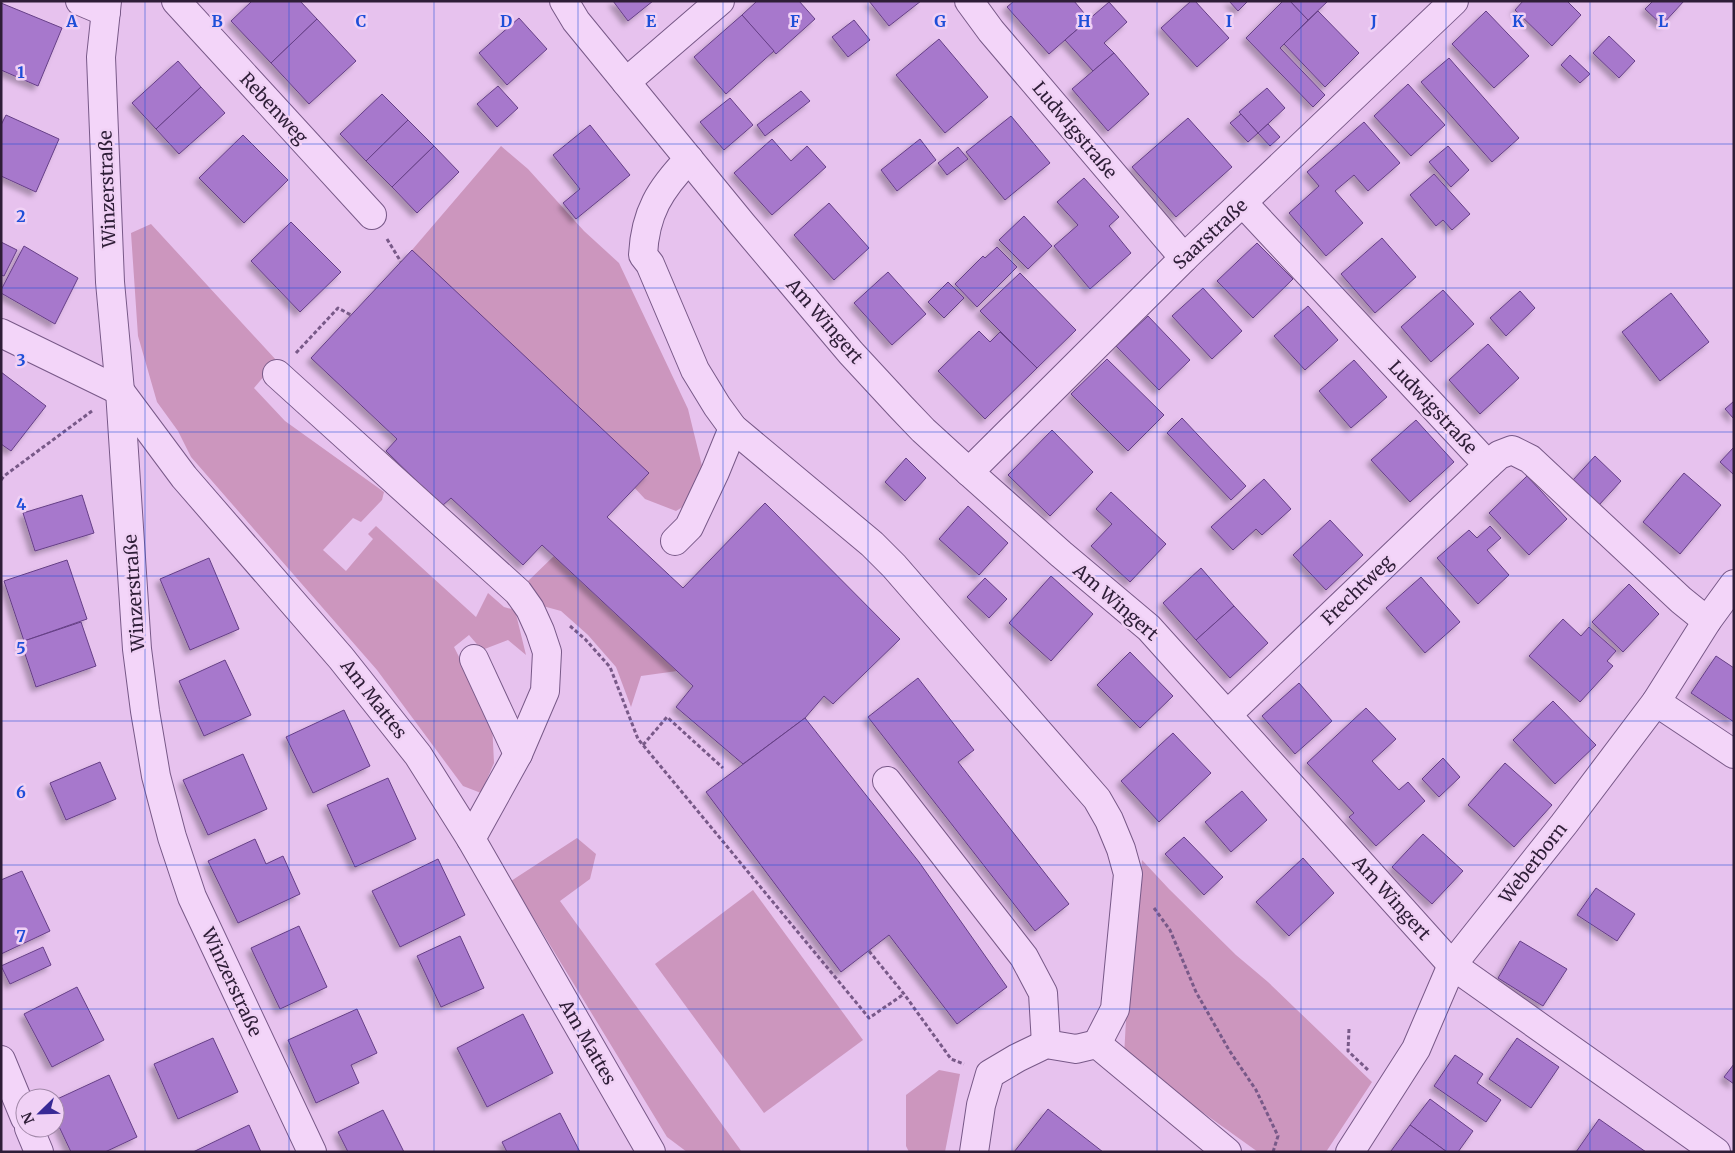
<svg xmlns="http://www.w3.org/2000/svg" width="1735" height="1153" font-family="Merriweather,serif">
  <defs>
    <filter id="shadow"><feDropShadow dx="-4.5" dy="4.5" stdDeviation="2.5" flood-color="#0004"/></filter>
  </defs>
  <rect width="100%" height="100%" fill="#e7c2ee"/>
  <g fill="#cc96be">
    <polygon points="501,146 528,169 584,231 619,263 688,409 702,466 694,500 676,511 645,499 412,250"/>
    <polygon points="151,224 277,361 254,388 285,421 384,492 382,500 361,522 353,518 323,550 346,571 373,539 368,534 376,526 476,617 488,593 504,607 515,610 526,655 508,640 482,650 469,635 454,647 492,722 494,763 481,793 463,786 377,670 191,457 178,431 157,402 138,336 131,233"/>
    <polygon points="554,556 677,671 641,676 631,707 616,667 588,635 561,611 539,605 527,582"/>
    <polygon points="577,838 596,854 590,879 560,901 742,1152 687,1152 667,1137 511,881"/>
    <polygon points="1142,860 1169,889 1236,955 1268,982 1372,1082 1326,1152 1258,1152 1124,1056 1126,1020"/>
    <polygon points="753,890 863,1040 764,1113 655,964"/>
    <polygon points="939,1070 960,1074 945,1152 909,1152 906,1146 906,1095"/>
  </g>
  <g fill="#a778cc" stroke="#663f87" filter="url(#shadow)">
    <polygon points="252,1 300,1 317,19 271,63 231,21"/>
    <polygon points="613,1 653,1 628,21"/>
    <polygon points="757,1 799,1 815,19 776,54 742,15"/>
    <polygon points="869,1 921,1 889,26"/>
    <polygon points="1014,1 1074,1 1089,19 1049,54 1007,7"/>
    <polygon points="1191,1 1195,1 1229,38 1197,67 1161,28"/>
    <polygon points="1229,1 1248,1 1238,11"/>
    <polygon points="1283,1 1290,1 1308,20 1280,48 1325,95 1313,107 1246,38"/>
    <polygon points="1290,1 1328,1 1308,20"/>
    <polygon points="1523,1 1567,1 1581,15 1552,46 1515,10"/>
    <polygon points="1653,1 1684,1 1662,25 1645,9"/>
    <polygon points="1109,2 1127,22 1104,43 1114,53 1093,71 1065,40"/>
    <polygon points="1,3 62,28 38,86 1,70"/>
    <polygon points="1318,11 1359,53 1325,87 1284,44"/>
    <polygon points="1486,11 1529,56 1494,88 1452,44"/>
    <polygon points="742,15 774,51 726,94 694,57"/>
    <polygon points="519,18 547,49 507,85 479,53"/>
    <polygon points="317,19 356,61 309,104 271,63"/>
    <polygon points="854,20 870,40 848,57 832,37"/>
    <polygon points="1609,36 1635,61 1619,78 1593,53"/>
    <polygon points="939,39 988,97 945,133 896,75"/>
    <polygon points="1114,53 1149,94 1108,131 1072,89"/>
    <polygon points="1570,55 1590,74 1580,83 1561,65"/>
    <polygon points="1449,58 1519,138 1492,162 1421,82"/>
    <polygon points="178,61 201,87 156,129 132,103"/>
    <polygon points="1408,84 1445,125 1411,156 1374,116"/>
    <polygon points="498,86 518,108 497,127 477,104"/>
    <polygon points="201,87 225,113 179,154 156,129"/>
    <polygon points="1267,88 1285,108 1258,133 1239,112"/>
    <polygon points="801,91 810,101 765,136 757,125"/>
    <polygon points="382,94 408,120 366,161 340,134"/>
    <polygon points="730,98 753,125 724,150 700,122"/>
    <polygon points="1241,114 1258,133 1248,142 1230,123"/>
    <polygon points="6,115 59,139 36,192 1,176 1,125"/>
    <polygon points="1011,116 1050,163 1005,200 966,152"/>
    <polygon points="1188,118 1232,167 1176,217 1132,167"/>
    <polygon points="408,120 434,146 392,187 366,161"/>
    <polygon points="1364,122 1400,163 1368,191 1354,175 1335,191 1363,223 1326,256 1289,213 1319,186 1307,172"/>
    <polygon points="1268,124 1280,137 1270,146 1258,133"/>
    <polygon points="590,125 630,175 576,219 563,203 580,189 553,155"/>
    <polygon points="243,135 288,180 244,223 199,178"/>
    <polygon points="772,139 791,161 807,146 826,167 772,215 734,173"/>
    <polygon points="920,139 936,160 897,191 881,170"/>
    <polygon points="434,146 459,172 417,213 392,187"/>
    <polygon points="1448,146 1469,170 1451,187 1429,162"/>
    <polygon points="958,147 968,159 947,175 938,163"/>
    <polygon points="1434,174 1470,214 1452,230 1443,220 1436,226 1410,195"/>
    <polygon points="1084,178 1119,217 1109,226 1131,253 1090,289 1054,246 1078,225 1057,202"/>
    <polygon points="829,203 869,248 834,280 794,235"/>
    <polygon points="1024,216 1052,246 1028,269 999,240"/>
    <polygon points="291,222 341,272 300,312 251,261"/>
    <polygon points="1382,238 1416,277 1375,313 1341,274"/>
    <polygon points="1,242 17,250 4,276 1,275"/>
    <polygon points="1257,243 1293,279 1253,318 1217,281"/>
    <polygon points="24,246 78,278 55,324 1,293 1,290"/>
    <polygon points="997,247 1017,267 977,307 955,284 983,256 985,258"/>
    <polygon points="412,250 649,473 607,517 683,588 765,503 900,639 833,704 824,696 805,718 743,764 676,707 693,686 677,671 542,545 523,565 451,498 442,506 386,451 397,439 311,358"/>
    <polygon points="888,272 926,314 892,345 854,303"/>
    <polygon points="1020,273 1076,330 1037,368 980,311"/>
    <polygon points="948,282 964,298 944,318 928,302"/>
    <polygon points="1203,288 1242,331 1212,359 1172,316"/>
    <polygon points="1443,290 1474,324 1431,362 1401,327"/>
    <polygon points="1520,291 1535,308 1506,336 1490,318"/>
    <polygon points="1671,293 1709,342 1660,381 1622,332"/>
    <polygon points="1308,306 1338,340 1305,370 1274,336"/>
    <polygon points="1148,316 1190,360 1159,390 1116,346"/>
    <polygon points="979,331 990,342 1000,332 1037,368 985,419 938,371"/>
    <polygon points="1488,344 1519,378 1480,414 1449,380"/>
    <polygon points="1107,359 1164,415 1128,451 1071,394"/>
    <polygon points="1354,360 1387,397 1351,428 1319,391"/>
    <polygon points="1,372 46,406 11,451 1,444"/>
    <polygon points="1734,401 1734,419 1725,409"/>
    <polygon points="1182,418 1246,486 1231,500 1167,433"/>
    <polygon points="1416,420 1454,462 1410,502 1371,460"/>
    <polygon points="1052,430 1093,472 1050,516 1008,475"/>
    <polygon points="1734,447 1734,475 1720,462"/>
    <polygon points="1595,456 1621,481 1599,505 1573,480"/>
    <polygon points="906,458 926,478 905,501 885,482"/>
    <polygon points="1684,473 1721,505 1680,554 1643,522"/>
    <polygon points="1527,476 1567,519 1529,555 1489,513"/>
    <polygon points="1264,479 1291,509 1262,535 1256,529 1233,550 1211,527"/>
    <polygon points="1111,492 1166,544 1130,582 1091,546 1112,524 1096,509"/>
    <polygon points="82,495 94,533 35,551 23,513"/>
    <polygon points="968,506 1008,543 979,575 939,539"/>
    <polygon points="1330,520 1363,555 1326,590 1293,555"/>
    <polygon points="1490,526 1501,538 1487,550 1509,575 1478,604 1437,558 1469,530 1477,538"/>
    <polygon points="209,558 239,629 190,650 160,579"/>
    <polygon points="67,560 87,619 24,641 4,581"/>
    <polygon points="1201,568 1234,606 1196,640 1163,603"/>
    <polygon points="1051,576 1093,614 1051,661 1009,623"/>
    <polygon points="1421,577 1460,622 1425,653 1386,608"/>
    <polygon points="985,578 1007,599 989,618 967,597"/>
    <polygon points="1629,584 1659,614 1623,652 1592,622"/>
    <polygon points="1234,606 1268,643 1230,678 1196,640"/>
    <polygon points="1563,619 1581,636 1589,627 1616,651 1607,661 1613,666 1580,702 1529,656"/>
    <polygon points="81,622 96,666 36,687 21,642"/>
    <polygon points="1130,652 1173,696 1140,728 1097,685"/>
    <polygon points="1716,656 1734,668 1734,722 1691,693"/>
    <polygon points="225,660 251,715 204,736 179,681"/>
    <polygon points="918,678 974,750 958,762 1069,904 1035,931 868,717"/>
    <polygon points="1299,683 1332,721 1295,754 1262,716"/>
    <polygon points="1553,701 1596,745 1555,784 1513,740"/>
    <polygon points="1366,708 1396,739 1372,761 1399,790 1408,782 1425,801 1376,846 1349,817 1354,813 1307,763"/>
    <polygon points="344,710 370,766 313,793 286,737"/>
    <polygon points="805,718 919,862 1007,987 957,1024 889,935 841,972 706,792"/>
    <polygon points="1173,733 1211,773 1159,822 1121,781"/>
    <polygon points="243,754 267,809 208,835 183,780"/>
    <polygon points="1443,758 1460,777 1439,797 1422,779"/>
    <polygon points="100,762 116,799 66,820 50,783"/>
    <polygon points="1505,763 1552,805 1514,847 1468,805"/>
    <polygon points="388,778 416,839 355,867 327,805"/>
    <polygon points="1242,791 1267,820 1231,852 1205,822"/>
    <polygon points="1423,834 1463,871 1432,904 1392,867"/>
    <polygon points="1184,837 1223,877 1204,895 1165,854"/>
    <polygon points="255,839 266,864 283,856 300,894 238,923 208,861"/>
    <polygon points="1303,858 1334,893 1289,936 1256,902"/>
    <polygon points="438,859 465,915 400,947 372,891"/>
    <polygon points="22,871 50,931 1,954 1,880"/>
    <polygon points="1596,888 1635,914 1617,941 1577,915"/>
    <polygon points="299,926 327,987 280,1009 251,948"/>
    <polygon points="460,936 484,988 441,1007 417,956"/>
    <polygon points="1520,941 1567,969 1543,1006 1498,978"/>
    <polygon points="43,947 51,965 10,984 1,966"/>
    <polygon points="77,987 104,1040 52,1067 24,1014"/>
    <polygon points="357,1009 377,1053 351,1065 359,1083 316,1103 288,1040"/>
    <polygon points="523,1014 553,1073 487,1107 457,1048"/>
    <polygon points="213,1038 238,1092 178,1119 154,1064"/>
    <polygon points="1517,1038 1559,1067 1531,1108 1489,1079"/>
    <polygon points="1455,1055 1483,1074 1477,1083 1501,1100 1486,1122 1434,1086"/>
    <polygon points="1734,1064 1734,1084 1724,1077"/>
    <polygon points="109,1075 137,1137 105,1152 71,1152 55,1118 55,1100"/>
    <polygon points="1430,1099 1473,1131 1458,1152 1447,1152 1410,1125"/>
    <polygon points="1048,1109 1103,1152 1014,1152"/>
    <polygon points="383,1110 404,1152 348,1152 338,1132"/>
    <polygon points="560,1113 580,1152 507,1152 502,1142"/>
    <polygon points="1599,1119 1646,1152 1576,1152"/>
    <polygon points="249,1125 261,1152 193,1152"/>
    <polygon points="1410,1125 1447,1152 1393,1152 1391,1151"/>
  </g>
  <g fill="none" stroke-linecap="round" stroke-linejoin="round">
    <g stroke="#785988" stroke-width="30">
      <g id="minor">
        <polyline points="80,1 106,12"/>
        <polyline points="107,1 101,57 110,282 120,391 137,649 145,711 156,776 172,837 192,897 312,1152"/>
        <polyline points="176,1 372,215"/>
        <polyline points="564,1 576,21 742,224 851,353 901,407 923,430 969,472 1061,554 1149,628 1452,965 1716,1152"/>
        <polyline points="969,1 991,31 1184,258"/>
        <polyline points="626,82 720,1"/>
        <path d="M689 159C660 189 645 213 643 255L650 264 695 370 717 406 733 428 872 544 894 566 1097 799 1109 820 1121 849 1128 874 1115 1009 1097 1044"/>
        <polyline points="1243,203 1488,465 1499,455 1512,450 1530,459 1681,600 1707,621"/>
        <polyline points="1,333 120,391 184,477 341,658 418,755 471,839 651,1152"/>
        <polyline points="277,374 518,592 530,609 540,631 547,652 545,691 518,754 471,839"/>
        <polyline points="969,472 1184,258 1454,1"/>
        <polyline points="675,541 689,527 715,472 733,428"/>
        <polyline points="474,659 518,754"/>
        <polyline points="1656,702 1734,754"/>
        <polyline points="1227,715 1488,465"/>
        <polyline points="887,781 1024,957 1043,993 1046,1044"/>
        <polyline points="1,1060 25,1118"/>
        <polyline points="29,1128 39,1152"/>
        <polyline points="974,1152 981,1105 990,1074 1017,1058 1046,1044 1076,1049 1097,1044 1227,1152"/>
        <polyline points="1350,1152 1416,1049 1452,965 1564,824 1656,702 1707,621 1734,584"/>
      </g>
    </g>
    <g stroke="#785988" stroke-width="3" stroke-dasharray="4 2.5" stroke-linecap="butt">
      <polyline points="387,239 401,262"/>
      <polyline points="296,353 338,308 351,315"/>
      <polyline points="1,480 4,476 92,411"/>
      <polyline points="570,626 585,639 610,667 638,739 869,1018 904,994"/>
      <polyline points="643,745 667,717 723,768"/>
      <polyline points="1154,908 1170,930 1196,992 1229,1050 1256,1090 1278,1136 1273,1152"/>
      <polyline points="869,951 904,994 951,1059 964,1064"/>
      <polyline points="1349,1029 1348,1051 1368,1070"/>
    </g>
    <use href="#minor" stroke="#f3d5f9" stroke-width="28"/>
  </g>
  <path fill="none" stroke="#1d4ed8" stroke-width="1" stroke-opacity="0.55" d="M145 1V1152M289 1V1152M434 1V1152M578 1V1152M723 1V1152M868 1V1152M1012 1V1152M1157 1V1152M1301 1V1152M1446 1V1152M1590 1V1152M1 144H1734M1 288H1734M1 432H1734M1 576H1734M1 721H1734M1 865H1734M1 1009H1734"/>
  <g text-anchor="middle" dominant-baseline="central" stroke-width="5" stroke-linejoin="round" paint-order="stroke">
    <g font-size="18" fill="#2e1d37" stroke="#f0d1f5">
      <text transform="translate(274 108) rotate(47)">Rebenweg</text>
      <text transform="translate(1075 130) rotate(50)">Ludwigstraße</text>
      <text transform="translate(107 189) rotate(-92)">Winzerstraße</text>
      <text transform="translate(1210 234) rotate(-43)">Saarstraße</text>
      <text transform="translate(825 321) rotate(49)">Am Wingert</text>
      <text transform="translate(1433 407) rotate(47)">Ludwigstraße</text>
      <text transform="translate(1357 590) rotate(-44)">Frechtweg</text>
      <text transform="translate(134 593) rotate(-94)">Winzerstraße</text>
      <text transform="translate(1116 602) rotate(41)">Am Wingert</text>
      <text transform="translate(374 699) rotate(52)">Am Mattes</text>
      <text transform="translate(1533 863) rotate(-52)">Weberborn</text>
      <text transform="translate(1392 898) rotate(48)">Am Wingert</text>
      <text transform="translate(232 982) rotate(65)">Winzerstraße</text>
      <text transform="translate(588 1042) rotate(60)">Am Mattes</text>
    </g>
  </g>
  <g font-size="16" text-anchor="middle" font-weight="bold" fill="#1d4ed8" stroke="#f0d1f5" stroke-width="5" stroke-linejoin="round" paint-order="stroke">
    <text x="72" y="27">A</text>
    <text x="217" y="27">B</text>
    <text x="361" y="27">C</text>
    <text x="506" y="27">D</text>
    <text x="651" y="27">E</text>
    <text x="795" y="27">F</text>
    <text x="940" y="27">G</text>
    <text x="1084" y="27">H</text>
    <text x="1229" y="27">I</text>
    <text x="1374" y="27">J</text>
    <text x="1518" y="27">K</text>
    <text x="1663" y="27">L</text>
    <text x="21" y="78">1</text>
    <text x="21" y="222">2</text>
    <text x="21" y="366">3</text>
    <text x="21" y="510">4</text>
    <text x="21" y="654">5</text>
    <text x="21" y="798">6</text>
    <text x="21" y="942">7</text>
  </g>
  <rect width="1735" height="1153" fill="none" stroke="#2e1d37" stroke-width="5"/>
  <g transform="translate(40 1113) rotate(247)"><circle r="24" fill="#f0d1f5" stroke="#a289a9"/>
  <path d="M0-4L9 19L0 12L-9 19Z" fill="#382996"/>
  <text y="-8" font-size="14" font-weight="bold" text-anchor="middle" fill="#2e1d37">N</text>
  </g>
</svg>
